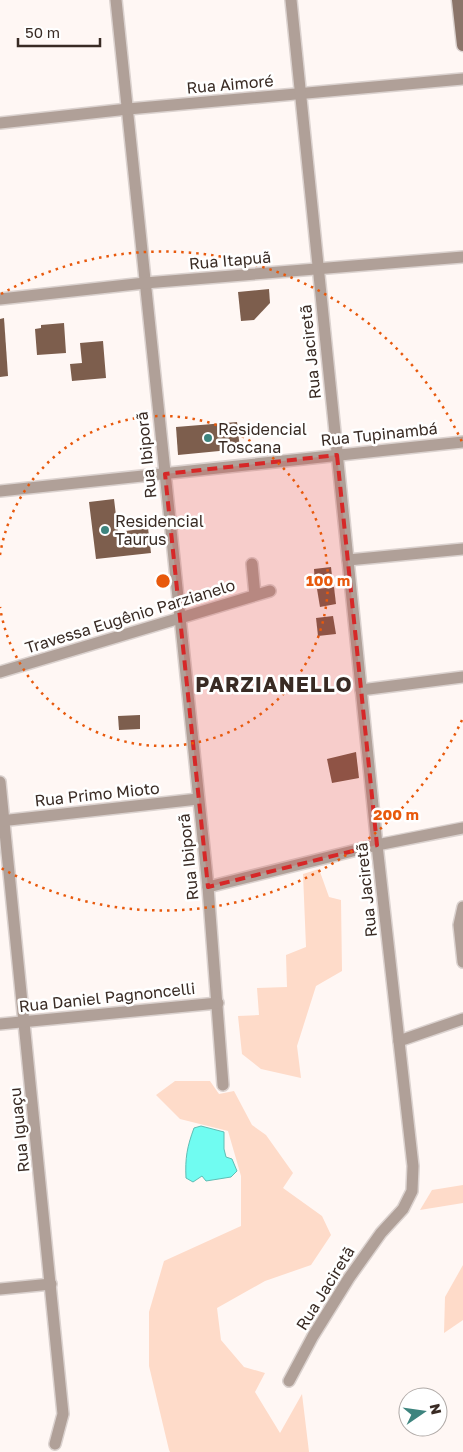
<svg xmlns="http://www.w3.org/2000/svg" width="463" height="1452" font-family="'Golos Text',sans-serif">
  <rect width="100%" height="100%" fill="#fff7f4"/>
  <g fill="#fedbc9">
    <polygon points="319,869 329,897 341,900 342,971 316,986 297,1046 301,1078 261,1069 242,1054 238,1016 259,1015 257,988 287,987 286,955 306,947 303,874"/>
    <polygon points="175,1081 210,1081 219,1094 234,1091 252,1125 266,1135 293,1173 283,1188 322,1216 331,1235 311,1265 265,1281 217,1308 221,1340 244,1367 265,1373 255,1392 280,1433 302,1394 309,1452 170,1452 169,1450 149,1366 149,1312 164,1261 241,1226 241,1176 228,1131 180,1119 156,1095"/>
    <polygon points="463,1185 463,1203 420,1210 432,1190"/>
    <polygon points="463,1265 463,1320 444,1333 445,1297"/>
  </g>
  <path fill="#70fcf1" stroke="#60bdb4" d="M201 1126 224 1132V1149L226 1157 232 1159 237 1171 231 1177 206 1181 202 1176 193 1182 186 1178C185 1158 187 1147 194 1128Z"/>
  <g fill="#7d5e4d">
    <polygon points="269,289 270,303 254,320 241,321 238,292"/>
    <polygon points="4,318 8,376 0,377 0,319"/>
    <polygon points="64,323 66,353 37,355 35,329 41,328 41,325"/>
    <polygon points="103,341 106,378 72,381 70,364 82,363 80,343"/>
    <polygon points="237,422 240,449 178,455 176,427"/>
    <polygon points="114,499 118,532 148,528 151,553 96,559 89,502"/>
    <polygon points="331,567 333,585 315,586 314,569"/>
    <polygon points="334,587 336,604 320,607 317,589"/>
    <polygon points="333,616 336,634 318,636 316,618"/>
    <polygon points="140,715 140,729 119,730 118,716"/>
    <polygon points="356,752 359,778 332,783 327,759"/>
  </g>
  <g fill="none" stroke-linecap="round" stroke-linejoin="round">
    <g stroke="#dbd2cf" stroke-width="14">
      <g id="street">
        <polyline points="116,0 208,887 223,1085"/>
        <polyline points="0,123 128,109 463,79"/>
        <polyline points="0,299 145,283 463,257"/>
        <polyline points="0,491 463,442"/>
        <polyline points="348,560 463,549"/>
        <polyline points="252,564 255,595"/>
        <polyline points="0,672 270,591"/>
        <polyline points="361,690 463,677"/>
        <polyline points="0,782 63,1414 55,1444"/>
        <polyline points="0,821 198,799"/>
        <polyline points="208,887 377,845 463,828"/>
        <polyline points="463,907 459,925 463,962"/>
        <polyline points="0,1024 218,1003"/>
        <polyline points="399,1041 463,1019"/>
        <polyline points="0,1289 51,1284"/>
        <polyline points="289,1381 313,1336 349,1278 381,1233 403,1209 412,1191 413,1166 377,845 291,0"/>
      </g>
    </g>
    <g stroke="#dbd2cf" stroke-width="15">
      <polyline id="secondary" points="458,0 463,45"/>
    </g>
    <use href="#street" stroke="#b0a098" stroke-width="11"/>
    <use href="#secondary" stroke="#8b756a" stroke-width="12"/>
  </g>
  <path fill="#d62828" fill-opacity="0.2" stroke="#d62828" stroke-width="4" stroke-dasharray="10 6" stroke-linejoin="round" d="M337 455 377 845 208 887 165 474Z"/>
  <g fill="none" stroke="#e8590c" stroke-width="2.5" stroke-dasharray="2.5 5">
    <path d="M0 555A165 165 0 1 1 0 607"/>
    <path d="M462 720A330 330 0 0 1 1 868M1 294A330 330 0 0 1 462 442"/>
  </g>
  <g fill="#3d847e" stroke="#fff" stroke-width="2">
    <circle cx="208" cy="438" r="5"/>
    <circle cx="105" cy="530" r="5"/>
  </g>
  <g text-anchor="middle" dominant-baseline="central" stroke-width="5" stroke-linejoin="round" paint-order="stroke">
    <g font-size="16" fill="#392b24" stroke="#fff">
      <text transform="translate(230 84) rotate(-5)">Rua Aimoré</text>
      <text transform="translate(230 260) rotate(-5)">Rua Itapuã</text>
      <text transform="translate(310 352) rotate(-96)">Rua Jaciretã</text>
      <text transform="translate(379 434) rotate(-6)">Rua Tupinambá</text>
      <text transform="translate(146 455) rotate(-96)">Rua Ibiporã</text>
      <text transform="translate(130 616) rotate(-17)">Travessa Eugênio Parzianelo</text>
      <text transform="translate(97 794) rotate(-6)">Rua Primo Mioto</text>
      <text transform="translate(188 857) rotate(-96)">Rua Ibiporã</text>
      <text transform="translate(366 890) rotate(-96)">Rua Jaciretã</text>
      <text transform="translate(107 997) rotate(-6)">Rua Daniel Pagnoncelli</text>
      <text transform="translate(19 1130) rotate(-96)">Rua Iguaçu</text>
      <text transform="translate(325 1288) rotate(-58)">Rua Jaciretã</text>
    </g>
    <g font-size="16" fill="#392b24" stroke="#fff" text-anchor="start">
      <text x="218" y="429">Residencial<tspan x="218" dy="18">Toscana</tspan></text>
      <text x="115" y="521">Residencial<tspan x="115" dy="18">Taurus</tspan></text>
    </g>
    <g font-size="21" font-weight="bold" letter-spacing="1" fill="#392b24" stroke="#fff">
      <text x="274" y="684">PARZIANELLO</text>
    </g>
  </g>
  <circle cx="163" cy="581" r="8" fill="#e8590c" stroke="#fff" stroke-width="2.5"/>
  <g font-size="15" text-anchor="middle" font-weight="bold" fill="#e8590c" stroke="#fff" stroke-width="5" stroke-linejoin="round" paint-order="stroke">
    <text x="328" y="586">100 m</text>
    <text x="396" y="820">200 m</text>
  </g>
  <g transform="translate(423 1412) rotate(77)"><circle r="24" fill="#ffffff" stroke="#b0aaa7"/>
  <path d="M0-4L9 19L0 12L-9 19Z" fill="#3d847e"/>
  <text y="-8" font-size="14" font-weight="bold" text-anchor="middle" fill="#392b24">N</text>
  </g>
  <path d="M18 38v8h82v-8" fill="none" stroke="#392b24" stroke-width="2.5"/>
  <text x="25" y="38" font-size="15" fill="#392b24" stroke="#ffffff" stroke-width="4" paint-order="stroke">50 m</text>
</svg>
